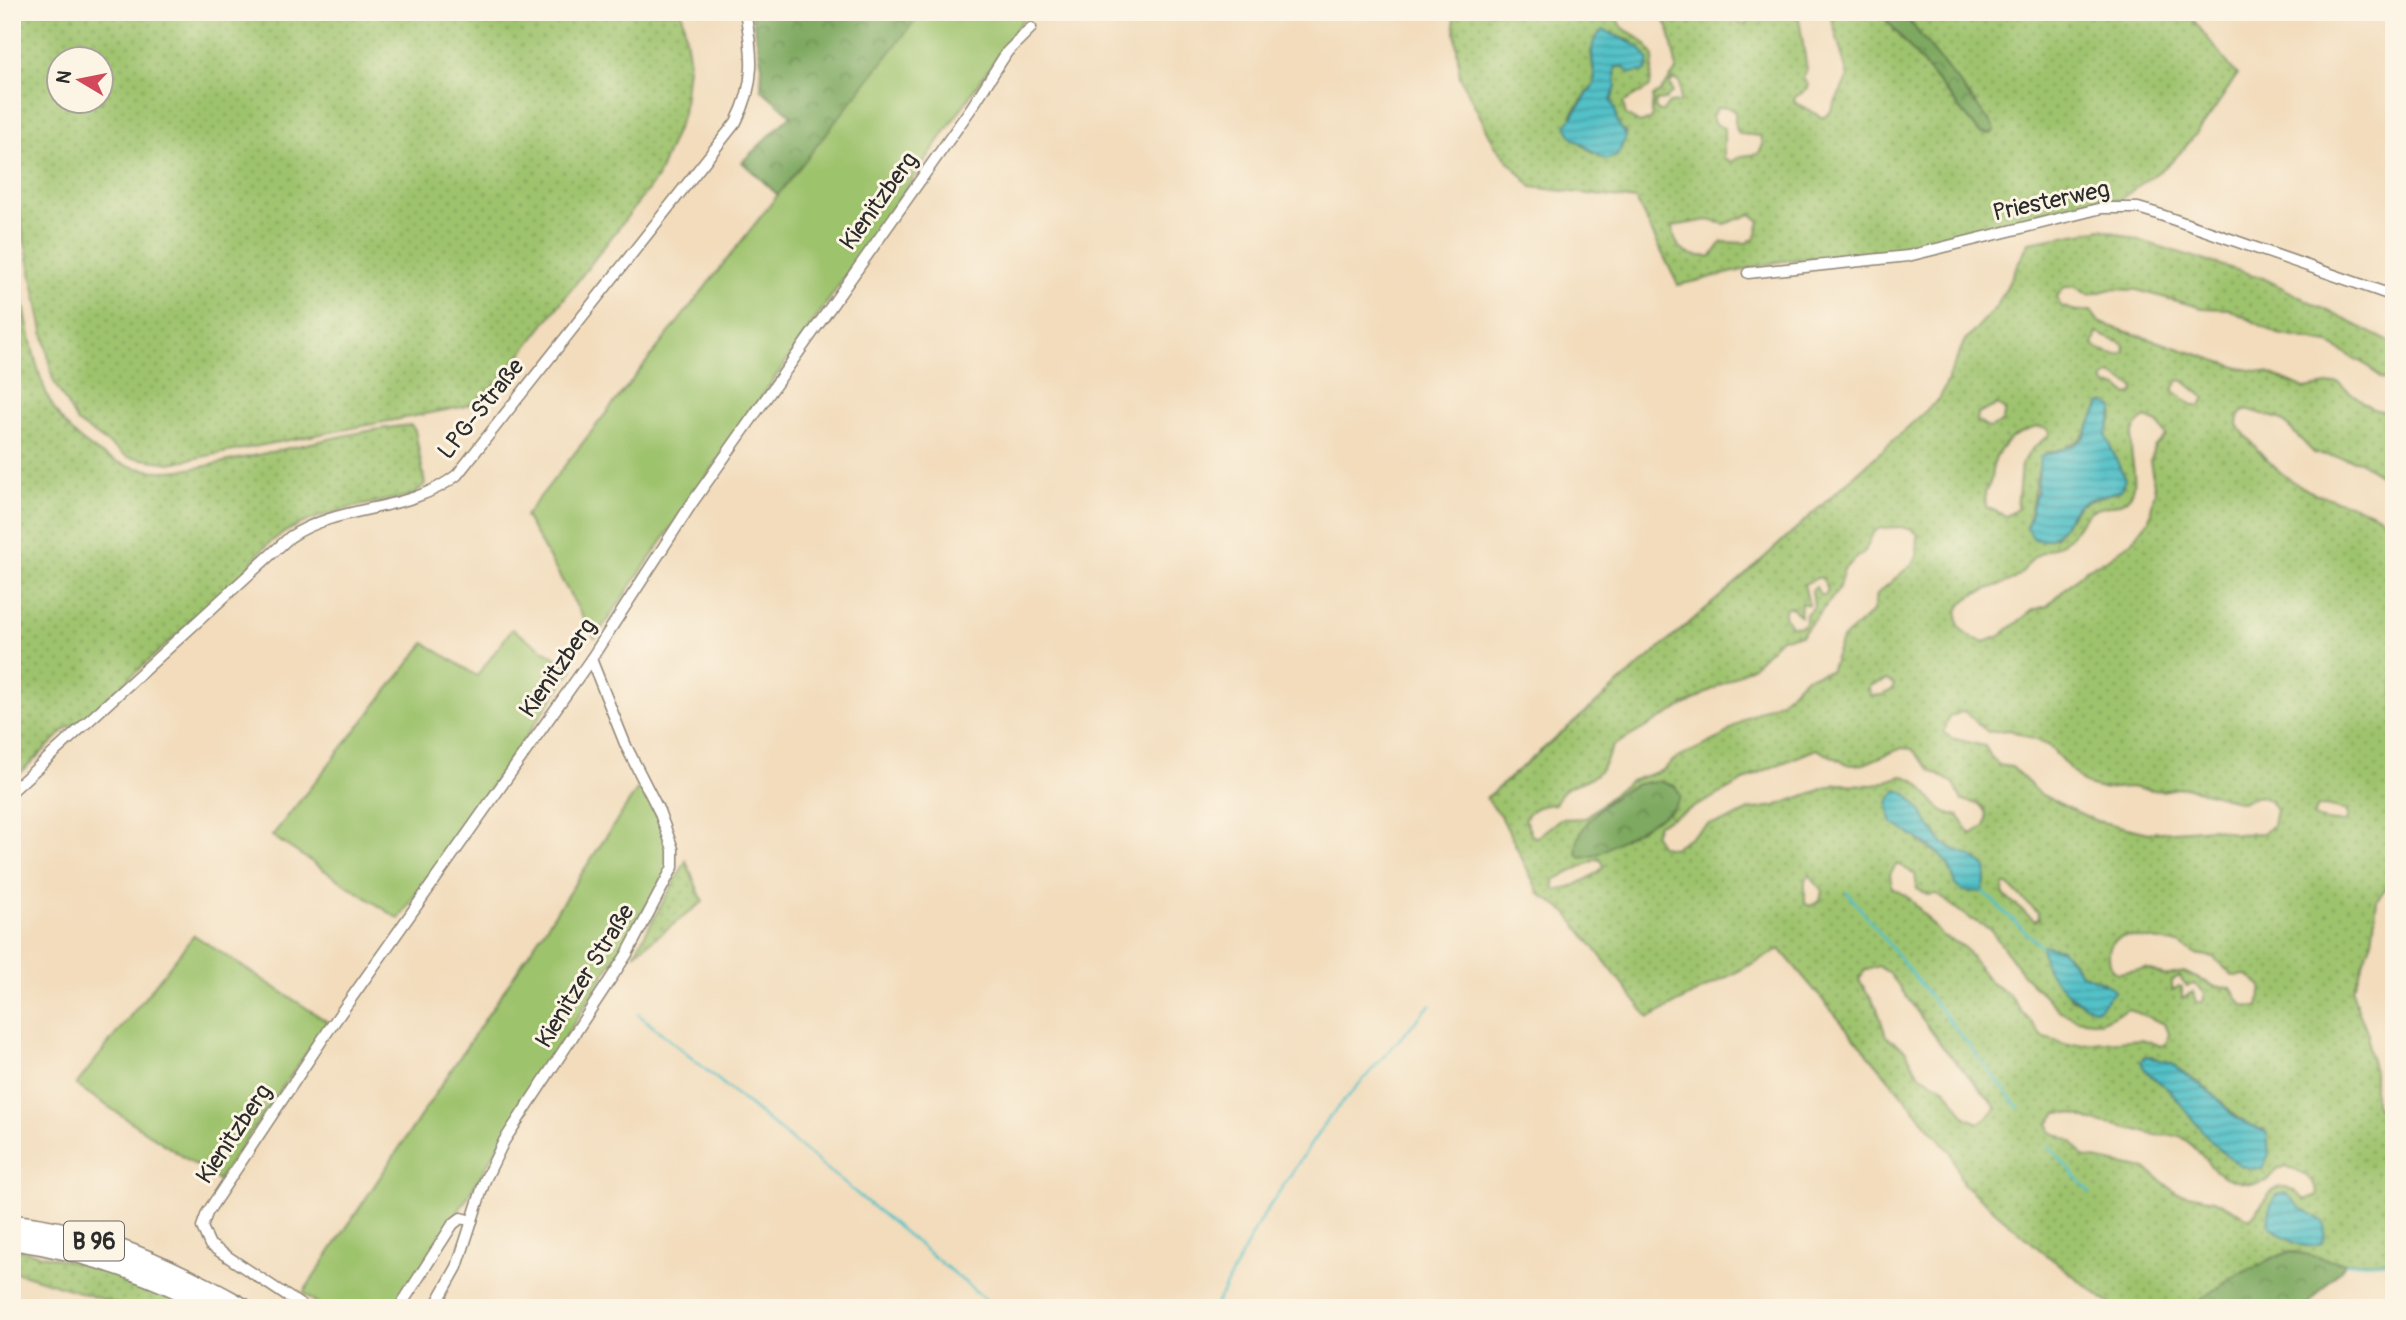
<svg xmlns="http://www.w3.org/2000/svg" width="2406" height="1320" font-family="Pangolin,sans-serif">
  <defs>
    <pattern id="grass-dots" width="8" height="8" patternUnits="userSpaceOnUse" patternTransform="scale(1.75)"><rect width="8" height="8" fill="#9ec36d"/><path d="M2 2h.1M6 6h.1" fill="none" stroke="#819f5a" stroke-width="1.8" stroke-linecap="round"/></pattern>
    <pattern id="forest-crowns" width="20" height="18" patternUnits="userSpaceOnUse" patternTransform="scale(1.75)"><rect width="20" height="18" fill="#7ea960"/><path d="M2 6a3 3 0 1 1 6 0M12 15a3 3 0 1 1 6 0" fill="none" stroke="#678a4f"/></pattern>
    <pattern id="water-rules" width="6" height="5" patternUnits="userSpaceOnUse" patternTransform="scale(1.75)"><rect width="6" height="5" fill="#53c1c8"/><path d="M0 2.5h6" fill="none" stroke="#459da3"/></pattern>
  </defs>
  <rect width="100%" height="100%" fill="#fcf5e5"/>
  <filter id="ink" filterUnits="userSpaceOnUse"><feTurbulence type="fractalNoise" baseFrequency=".0143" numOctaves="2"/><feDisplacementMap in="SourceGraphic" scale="14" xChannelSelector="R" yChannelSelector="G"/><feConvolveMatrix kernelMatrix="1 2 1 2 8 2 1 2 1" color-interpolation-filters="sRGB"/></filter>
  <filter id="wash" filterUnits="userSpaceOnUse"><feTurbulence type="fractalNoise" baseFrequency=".00686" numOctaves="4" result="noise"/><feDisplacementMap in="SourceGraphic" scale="28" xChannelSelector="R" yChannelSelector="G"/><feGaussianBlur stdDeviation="1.57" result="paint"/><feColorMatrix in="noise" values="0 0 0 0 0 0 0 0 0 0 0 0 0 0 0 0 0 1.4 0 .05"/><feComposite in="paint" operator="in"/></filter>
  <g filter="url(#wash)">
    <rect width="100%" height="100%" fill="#f2dcbc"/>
    <g fill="url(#grass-dots)" stroke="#64774c" stroke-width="2" fill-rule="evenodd">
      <path d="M12 12H682L689 57 683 114 657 178 502 379 476 402 462 407 170 463 128 457 77 422 53 380 12 179ZM60 60H102V102H60Z"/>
      <path d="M1453 12H1616C1617 31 1632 30 1643 42 1647 46 1651 52 1654 56L1650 87 1623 103 1626 115 1640 123 1651 119 1653 96 1660 92 1677 69 1668 27 1664 20 1641 12H1735L1739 23 1744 25 1748 23 1745 12H1798L1807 69 1803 78 1808 85 1805 91 1795 97 1794 102 1823 118 1831 111 1848 77 1830 12H1880L1980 133 1991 134 1995 130 1902 12H2187L2237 75C2218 104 2199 134 2174 159 2158 175 2137 184 2121 200L2100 202 1907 249 1782 261 1678 285 1636 200 1532 187 1496 147 1460 77ZM1613 35 1631 41 1628 70 1622 66 1615 68 1616 86 1611 101 1619 127 1626 133 1593 153 1573 138 1572 114 1595 82 1591 51ZM1674 79 1680 82V102L1669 103 1663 111H1658L1655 108 1656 101 1665 100 1673 92 1670 83ZM1727 107 1735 111V129L1740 134 1761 136 1763 145 1758 154 1742 156 1731 162 1724 159V128L1714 123 1712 116 1717 108ZM1751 214 1760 221 1756 237 1746 243 1722 242 1712 256C1688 258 1674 251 1673 226L1708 220 1725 224Z"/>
      <path d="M2102 229 2263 278 2394 344 2393 382 2381 379 2371 368 2328 343 2278 334 2229 309 2202 308 2137 290 2111 289 2089 295 2075 287H2065L2057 296 2060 306 2076 311H2091L2099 322 2109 326 2240 368 2268 373 2305 389 2338 383 2373 409 2394 414V487L2360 461 2314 453 2282 420 2247 409 2238 417 2237 425C2258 451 2282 480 2314 493 2341 503 2371 507 2394 526V877L2377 900 2372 941 2353 989 2354 999 2368 1034V1049L2374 1072V1104L2380 1110 2394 1109V1260L2346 1263 2290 1251 2233 1277 2190 1308H2115L2043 1252 1963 1184 1951 1153 1780 949 1649 1018 1567 913 1539 893 1502 818 1486 798 1746 574 1940 398 1964 342 1997 306 2029 242ZM2097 333 2123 344 2125 352C2116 358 2101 352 2093 345ZM2111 374 2134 387V393L2128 395 2118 387 2106 385 2103 379ZM2178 380 2184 381 2205 398 2200 406H2193L2173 390ZM2100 404 2114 414C2112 421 2106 429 2106 436 2103 455 2127 466 2123 485L2120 490 2080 504 2055 537 2027 528C2033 506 2035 469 2046 453 2083 445 2084 437 2100 404ZM1997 405 2005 410 2002 423 1988 428 1977 421 1978 414ZM2146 418 2158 423 2166 436 2155 446 2150 461 2155 490 2149 520 2132 541 2108 559 2086 569 2047 606 2033 610 2000 636 1985 642C1974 639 1959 634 1958 621 1953 590 2000 590 2017 577 2025 572 2027 562 2035 557 2046 549 2061 547 2071 536 2078 528 2082 517 2091 511 2101 506 2112 507 2122 502 2154 485 2110 439 2146 418ZM2038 427 2048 429 2050 434 2031 450 2021 465 2017 509 2006 516 1986 507 1985 492C1993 480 1990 479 1993 466 2000 442 2016 432 2038 427ZM1900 527 1913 530 1918 535 1917 555 1912 564 1877 594 1873 611 1842 639 1830 671 1806 677 1781 701 1747 717 1720 738 1675 759 1663 770 1628 782 1585 818 1560 819 1537 837 1532 836 1525 819C1531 807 1542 805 1555 804 1567 779 1577 788 1595 775 1604 768 1608 756 1613 746L1752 667 1781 638 1801 635 1830 601 1838 590 1844 569 1865 551 1873 533 1880 528ZM1817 578H1822L1828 589 1825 595H1820L1816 587 1812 590 1814 607 1805 615V624L1799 627 1791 626 1784 615 1786 608 1792 607 1800 616 1801 603 1809 605 1804 584ZM1886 680 1894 684 1892 690 1882 695 1870 696 1869 686ZM1964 711 1988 732 2010 730 2048 745 2084 784 2102 789 2129 787 2161 791 2185 787 2242 802 2259 796 2270 801 2276 810 2273 825 2263 833 2237 834 2213 828 2148 833 2094 820 2040 794 2012 767 1999 765 1991 757 1985 746 1951 738 1944 733 1949 717ZM1902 748 1912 749 1931 771 1954 783 1962 801C1978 801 1991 809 1985 827L1971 834 1958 815C1927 813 1929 779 1902 776L1874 785 1837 784 1775 806 1750 810 1726 821 1709 824 1673 848 1661 846 1654 835 1658 824C1691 810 1723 792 1755 775 1775 765 1796 758 1816 749L1850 765 1864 764ZM1907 794 1942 842 1954 849 1955 885C1951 861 1940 854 1919 842ZM2325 806 2347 811 2348 817 2345 822C2334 822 2322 822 2313 816L2318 807ZM1597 859 1602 861 1604 867C1593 877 1569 891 1554 889V880ZM1897 864 1915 874 1917 889 1928 895 1937 894 1967 917 1990 929 2023 975 2061 1012 2076 1019 2100 1022 2128 1009 2165 1024 2169 1034 2166 1044 2161 1046 2142 1039 2068 1045 2043 1037 2008 994 1990 982 1964 947 1941 935 1910 898 1892 888 1890 874ZM1810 875 1822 891 1820 901 1810 906 1805 903V880ZM2004 885H2008L2038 913 2039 918 2035 921 2003 894ZM2127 936 2179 944 2195 954 2213 957 2233 976 2246 975 2262 986 2259 1007 2243 1006 2231 988 2216 987 2184 972 2164 976 2146 968 2118 973 2112 970C2106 953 2108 938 2127 936ZM2068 955 2081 973 2104 983 2094 1009 2070 998ZM1878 966 1890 974 1942 1046 1997 1108 1980 1123 1966 1118 1946 1089 1919 1074 1905 1050 1886 1036 1877 1008 1859 980 1864 971ZM2179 976 2187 986 2195 984 2205 993 2203 1002H2196L2193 992 2182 998V987L2179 986 2172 991V981ZM2151 1056C2174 1065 2197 1080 2216 1097 2234 1114 2238 1122 2264 1130L2226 1156 2168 1089 2145 1070 2143 1058ZM2057 1113C2074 1111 2082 1118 2098 1122 2116 1126 2133 1128 2150 1134 2160 1137 2173 1133 2182 1138 2209 1154 2207 1178 2246 1183 2262 1185 2269 1182 2277 1169 2291 1162 2317 1178 2317 1195L2305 1200C2273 1168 2269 1201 2250 1219L2214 1200 2177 1193 2146 1169 2084 1157 2072 1141 2051 1132 2049 1123Z"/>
      <path d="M12 237C22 285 29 360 51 403 72 444 119 471 164 471 187 471 210 465 233 460 291 449 351 431 411 425L415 430 425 484 414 495C361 506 273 516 247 571L85 719 67 728 12 781Z"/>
      <polygon points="686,861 703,902 634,954"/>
      <polygon points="12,1248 106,1270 199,1308 130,1308 12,1271"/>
    </g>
    <g fill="url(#forest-crowns)" stroke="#546a46" stroke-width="2">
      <polygon points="751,12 922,12 778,195 742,162 791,115 761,89 762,65"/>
      <polygon points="1880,12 1902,12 1991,123 1995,130 1991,134 1980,133"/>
      <path d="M1658 781 1675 786 1681 796 1672 810 1596 855 1582 858 1577 854C1572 828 1612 794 1635 785 1642 782 1651 782 1658 781Z"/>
      <polygon points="2290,1251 2346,1263 2305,1308 2190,1308 2233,1277"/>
    </g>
    <g fill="#9ec36d" stroke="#64774c" stroke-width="2">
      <polygon points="922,12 1028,12 595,638 525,516"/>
      <polygon points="512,629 573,669 399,919 272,836 425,643 477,676"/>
      <polygon points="643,781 671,848 668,871 399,1308 323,1308 303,1293"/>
      <polygon points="194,935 328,1022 218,1180 76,1085"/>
    </g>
    <g fill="url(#water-rules)" stroke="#3f767a" stroke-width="2">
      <path d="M1604 30 1638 46 1649 61 1646 71 1630 73 1622 66 1615 68 1616 86 1611 101 1615 108 1617 121 1626 137 1617 156 1605 160 1573 138 1566 126 1595 83C1595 64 1584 43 1604 30Z"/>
      <path d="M2105 402 2114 408 2106 436 2125 479 2121 490C2109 495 2094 496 2083 502 2063 513 2062 547 2034 539L2027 528 2037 490 2040 457 2075 445 2084 437 2100 404Z"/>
      <path d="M1897 790C1916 794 1928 826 1940 840 1953 854 1975 853 1987 869L1983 892 1962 891 1955 885C1950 850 1918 841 1891 822L1888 802Z"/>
      <path d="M2043 945 2061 949 2081 973 2111 987 2115 991 2099 1008 2094 1009C2072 1002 2037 969 2043 945Z"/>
      <path d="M2146 1056 2171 1063 2217 1098 2234 1117 2267 1133 2269 1154 2262 1169C2227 1174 2190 1113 2170 1091 2161 1081 2144 1075 2141 1061Z"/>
      <path d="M2285 1193C2293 1198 2295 1205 2302 1209 2320 1219 2330 1218 2322 1243 2304 1253 2280 1237 2268 1223L2271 1204 2277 1195Z"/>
    </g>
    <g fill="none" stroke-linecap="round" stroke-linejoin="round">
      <g stroke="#53c1c8" stroke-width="2.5">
        <polyline points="1847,892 2019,1108"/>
        <polyline points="1983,892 2042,947"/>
        <polyline points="638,1014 996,1308"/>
        <polyline points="2049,1146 2090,1193"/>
        <polyline points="2346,1264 2394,1261"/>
        <polyline points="1214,1308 1259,1222 1327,1120 1430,1005"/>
      </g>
    </g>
  </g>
  <g filter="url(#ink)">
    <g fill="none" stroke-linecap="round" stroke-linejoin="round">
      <g stroke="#8e8474" stroke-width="13">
        <g id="street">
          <polyline points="1748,273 1908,256 2102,208 2138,208 2155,213 2394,296"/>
          <path d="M12 791 290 537C341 503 408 514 457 475L736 122C756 84 753 53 745 12"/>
          <polyline points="305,1308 210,1245 202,1227 207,1213 328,1031 591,659 692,503 972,107 1007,52 1031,28"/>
          <polyline points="399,1308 453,1224 461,1218 472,1221"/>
          <polyline points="434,1308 457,1267 485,1180 504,1141 627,954 673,867 673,849 659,811 626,746 591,659"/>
        </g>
      </g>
      <g stroke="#8e8474" stroke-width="21">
        <g id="highway">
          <path d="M12 1224C94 1231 173 1268 244 1308"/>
          <path d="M12 1240C84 1250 152 1274 215 1308"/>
        </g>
      </g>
      <use href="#street" stroke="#fff" stroke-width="10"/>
      <use href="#highway" stroke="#fff" stroke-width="18"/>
    </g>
  </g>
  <g text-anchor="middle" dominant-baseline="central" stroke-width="6" stroke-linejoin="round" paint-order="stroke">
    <rect fill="#fcf5e5" stroke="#6a6863" stroke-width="2" x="64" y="1221.5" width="60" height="39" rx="5"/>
    <g font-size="23" font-weight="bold" fill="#2b2b2b">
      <text x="94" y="1241">B 96</text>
    </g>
    <g font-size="24" fill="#2b2b2b" stroke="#fcf5e5">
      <text transform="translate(879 201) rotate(-54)">Kienitzberg</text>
      <text transform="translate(2051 201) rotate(-12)">Priesterweg</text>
      <text transform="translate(481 409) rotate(-51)">LPG-Straße</text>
      <text transform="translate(558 668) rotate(-55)">Kienitzberg</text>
      <text transform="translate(585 976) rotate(-58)">Kienitzer Straße</text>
      <text transform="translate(234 1134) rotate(-56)">Kienitzberg</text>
    </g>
  </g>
  <rect width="2406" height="1320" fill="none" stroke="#fcf5e5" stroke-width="42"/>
  <g transform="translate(80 80) rotate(280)"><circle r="33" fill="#fcf5e5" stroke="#a8a49b" stroke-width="2"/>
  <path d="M0-5L12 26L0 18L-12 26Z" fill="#d1495b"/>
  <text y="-10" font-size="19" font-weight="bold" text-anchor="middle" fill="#2b2b2b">N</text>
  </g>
</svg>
